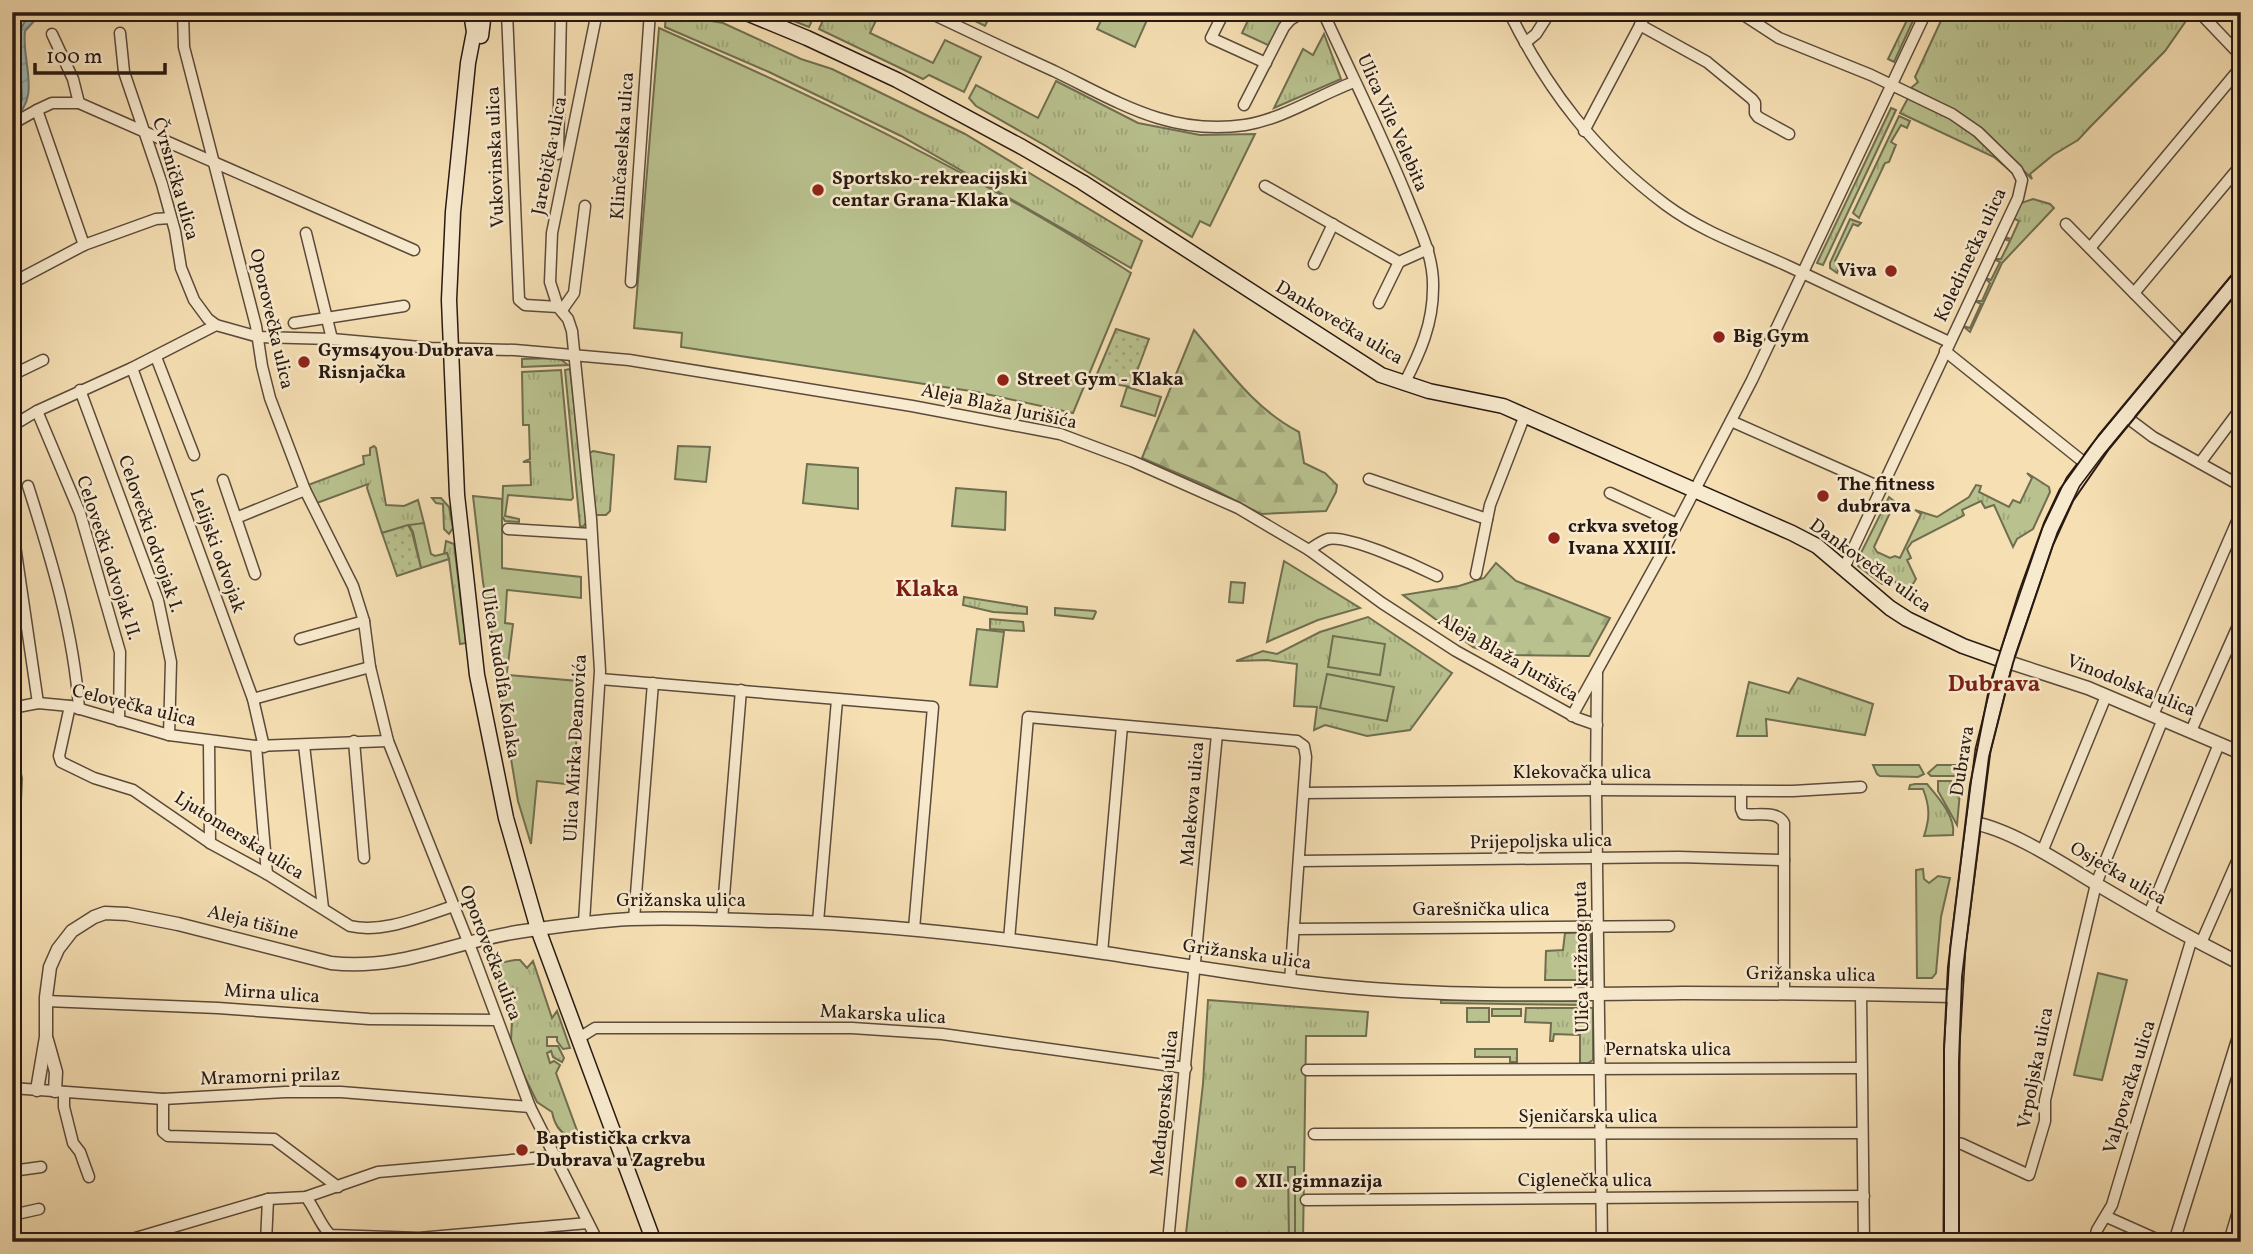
<svg xmlns="http://www.w3.org/2000/svg" width="2253" height="1254" font-family="Vollkorn,serif">
  <defs>
    <pattern id="grass-tufts" width="24" height="20" patternUnits="userSpaceOnUse" patternTransform="scale(1.75)"><rect width="24" height="20" fill="#b9c28f"/><path d="M3 7l-1-3M5 7V3M7 7l1-3M15 17l-1-3M17 17v-4M19 17l1-3" fill="none" stroke="#9fa67a"/></pattern>
    <pattern id="forest-firs" width="22" height="20" patternUnits="userSpaceOnUse" patternTransform="scale(1.75)"><rect width="22" height="20" fill="#b9c28f"/><path d="M5 1l3.5 6h-7zM16 11l3.5 6h-7z" fill="#9fa67a"/></pattern>
    <pattern id="cemetery-stones" width="16" height="16" patternUnits="userSpaceOnUse" patternTransform="scale(1.75)"><rect width="16" height="16" fill="#b9c28f"/><path d="M2 7V4a2 2 0 0 1 4 0v3zM10 15v-3a2 2 0 0 1 4 0v3z" fill="#9fa67a"/></pattern>
    <pattern id="garden-dots" width="8" height="8" patternUnits="userSpaceOnUse" patternTransform="scale(1.75)"><rect width="8" height="8" fill="#b9c28f"/><path d="M2 2h.1M6 6h.1" fill="none" stroke="#9fa67a" stroke-width="1.8" stroke-linecap="round"/></pattern>
    <pattern id="water-waves" width="16" height="10" patternUnits="userSpaceOnUse" patternTransform="scale(1.75)"><rect width="16" height="10" fill="#a0bab7"/><path d="M0 5q4-4 8 0t8 0" fill="none" stroke="#8a9f9c"/></pattern>
  </defs>
  <rect width="100%" height="100%" fill="#f5dfb3"/>
  <filter id="stains"><feTurbulence type="fractalNoise" baseFrequency=".00286" numOctaves="4"/><feColorMatrix values="0 0 0 0 .2 0 0 0 0 .09 0 0 0 0 .02 0 0 0 .5 -.17"/></filter>
  <radialGradient id="worn" r=".72"><stop offset=".6" stop-color="#630" stop-opacity="0"/><stop offset="1" stop-color="#630" stop-opacity=".3"/></radialGradient>
  <g fill="url(#grass-tufts)" stroke="#706e50" stroke-width="2">
    <polygon points="771,12 816,12 809,27"/>
    <polygon points="827,12 880,12 870,33 933,63 945,40 981,57 964,92 929,75 923,79 819,29"/>
    <polygon points="1252,12 1287,12 1270,46 1242,33"/>
    <polygon points="1911,12 1917,12 1894,62 1888,59"/>
    <polygon points="1945,12 2187,12 2188,18 2165,51 2091,126 2078,140 2053,155 2030,174 2032,179 1980,127 1956,111 1911,88 1918,82 1915,77"/>
    <polygon points="666,13 723,23 801,59 832,69 965,134 1142,241 1131,268 901,136 769,72 665,27"/>
    <polygon points="1324,34 1341,79 1274,108 1303,49 1313,55"/>
    <polygon points="1056,81 1138,123 1200,135 1255,134 1210,226 1200,221 1192,237 1046,146 976,106 969,98 976,85 1038,118"/>
    <polygon points="1908,98 1953,120 1973,134 2013,173 1994,157 1900,113"/>
    <polygon points="1891,108 1896,110 1823,265 1817,263"/>
    <polygon points="1899,116 1910,121 1907,128 1901,125 1891,142 1896,145 1889,162 1885,163 1859,218 1853,213"/>
    <polygon points="2033,199 2050,204 2054,208 2002,263 1970,332 1963,326 1970,328 1981,304 1975,301 1982,301 1990,283 1985,278 1991,280 2000,262 1994,259 2001,259 2010,241 2004,239 2005,237 2011,239 2019,221 2013,218 2021,203"/>
    <polygon points="1850,219 1861,223 1858,226 1853,224 1835,261 1840,265 1837,273 1830,268 1830,263"/>
    <polygon points="559,358 568,365 522,367 522,359"/>
    <polygon points="570,369 587,521 583,527 580,526 565,370"/>
    <polygon points="561,370 573,498 571,500 508,495 505,516 519,519 519,522 505,521 502,516 503,486 531,485 530,462 523,462 530,459 529,425 523,425 522,372"/>
    <polygon points="374,446 376,448 386,505 404,506 418,500 424,523 382,533 367,488 368,484 317,503 308,485 364,464 363,456 370,455 370,448"/>
    <polygon points="593,451 614,455 610,511 606,515 597,515 595,513 590,453"/>
    <polygon points="2027,473 2049,487 2050,492 2033,529 2017,539 2013,547 1994,505 1985,508 1981,501 1962,510 1964,515 1961,517 1912,542 1907,549 1911,558 1907,560 1916,579 1913,584 1902,588 1889,576 1882,584 1858,566 1858,559 1889,497 1895,502 1874,547 1877,552 1890,558 1895,556 1900,558 1921,514 1915,510 1937,517 1969,497 1976,485 1981,486 1979,492 2009,507 2013,500 2020,503 2032,478"/>
    <polygon points="432,498 441,498 449,507 453,528 449,534 444,529 443,504 436,503"/>
    <polygon points="446,541 454,544 466,643 460,644 449,559 447,553 444,554"/>
    <polygon points="1284,561 1360,608 1318,620 1267,642"/>
    <polygon points="964,597 1027,607 1027,614 993,612 963,605"/>
    <polygon points="1055,608 1095,611 1096,612 1093,619 1055,615"/>
    <polygon points="1368,617 1452,673 1410,730 1367,736 1325,725 1314,730 1317,707 1294,706 1297,664 1267,660 1236,661 1263,651 1277,654 1320,632"/>
    <polygon points="990,619 1023,622 1024,631 990,629"/>
    <polygon points="1798,678 1873,704 1865,735 1766,719 1767,736 1737,736 1749,682 1789,693"/>
    <polygon points="1873,765 1919,765 1924,774 1918,777 1880,776 1877,774"/>
    <polygon points="1937,765 1963,765 1963,776 1931,776 1928,773"/>
    <polygon points="1938,781 1951,781 1950,785 1954,786 1954,790 1960,792 1957,825 1938,791"/>
    <path d="M1915 784H1927C1938 797 1956 817 1953 835L1924 836C1930 818 1930 807 1923 789H1909L1910 785Z"/>
    <polygon points="1591,932 1591,980 1545,980 1546,951 1563,950 1565,933"/>
    <path d="M515 960H520L527 968 533 961 552 1018 557 1011 570 1048 563 1049 557 1041V1037H547V1046H558L564 1058 562 1062 553 1057 551 1051 547 1053 550 1063 554 1061 560 1065 556 1073 579 1136C563 1138 555 1127 552 1112L537 1102 519 1065 511 1041 512 1019 493 964Z"/>
    <polygon points="1208,1000 1368,1012 1366,1036 1306,1036 1303,1242 1185,1242 1203,1084"/>
    <polygon points="1441,1000 1586,1001 1586,1005 1441,1003"/>
    <rect x="1467" y="1008" width="22" height="14"/>
    <polygon points="1526,1008 1593,1008 1593,1060 1588,1063 1580,1063 1580,1035 1554,1034 1553,1041 1550,1041 1551,1023 1525,1022"/>
    <rect x="1492" y="1009" width="29" height="7"/>
    <polygon points="1475,1049 1517,1049 1517,1062 1510,1062 1510,1057 1475,1057"/>
  </g>
  <g fill="url(#forest-firs)" stroke="#706e50" stroke-width="2">
    <path d="M1194 330C1226 367 1254 409 1299 432L1304 463 1325 473 1337 485 1336 492 1326 511 1261 514 1207 486 1142 458Z"/>
    <polygon points="424,523 431,554 435,556 447,553 449,559 421,568 413,532 409,525"/>
    <polygon points="1496,563 1516,581 1610,618 1589,656 1495,655 1473,647 1403,595 1459,586 1484,578"/>
  </g>
  <polygon fill="url(#cemetery-stones)" stroke="#706e50" stroke-width="2" points="12,745 15,747 22,778 18,870 12,870"/>
  <g fill="#b9c28f" stroke="#706e50" stroke-width="2">
    <polygon points="957,12 992,12 985,26"/>
    <polygon points="1105,12 1127,12 1147,20 1135,47 1097,29"/>
    <path d="M659 28C822 100 982 176 1131 273L1073 413 977 392 681 347 682 333 634 328Z"/>
    <polygon points="1127,387 1161,397 1155,416 1121,406"/>
    <polygon points="678,446 710,447 706,482 675,479"/>
    <polygon points="807,464 858,468 858,509 803,503"/>
    <polygon points="956,488 1006,492 1005,530 952,526"/>
    <polygon points="473,496 502,499 502,568 581,577 581,598 507,590 505,623 513,624 507,672 498,671 483,582"/>
    <polygon points="1231,582 1245,583 1243,603 1229,602"/>
    <polygon points="977,629 1004,632 997,687 970,685"/>
    <polygon points="1333,636 1385,644 1380,675 1328,667"/>
    <polygon points="497,674 578,681 575,785 537,781 531,844 518,801"/>
    <polygon points="1327,674 1394,687 1387,721 1320,708"/>
    <polygon points="1923,869 1924,879 1929,883 1938,876 1950,878 1941,917 1936,973 1932,978 1917,978 1916,870"/>
    <polygon points="2098,973 2127,980 2102,1080 2074,1075"/>
    <polygon points="1288,1167 1295,1167 1295,1242 1289,1242"/>
  </g>
  <g fill="url(#garden-dots)" stroke="#706e50" stroke-width="2">
    <polygon points="1116,329 1149,339 1131,387 1094,381"/>
    <polygon points="408,525 412,532 421,568 397,576 382,533"/>
  </g>
  <path fill="url(#water-waves)" stroke="#707a75" stroke-width="2" d="M36 12H52L35 20 25 31C21 63 43 97 12 120V113L20 106 22 99 19 33 25 21Z"/>
  <g fill="none" stroke-linecap="round" stroke-linejoin="round">
    <g stroke="#5b4a3a" stroke-width="13">
      <g id="minor">
        <polyline points="183,12 184,47 256,326 262,366 270,398 305,490 353,586 364,621 370,667 388,741 473,954 530,1107 598,1242"/>
        <polyline points="507,12 519,300 525,305 558,307 568,319 572,331 591,519 600,671 584,922"/>
        <path d="M928 12C970 32 1012 52 1054 71 1118 102 1170 136 1245 125 1283 119 1319 95 1354 82"/>
        <polyline points="1224,12 1211,38 1266,63"/>
        <path d="M1323 12C1352 76 1383 137 1409 202 1420 230 1434 257 1433 288 1433 324 1420 353 1404 384"/>
        <path d="M1509 12C1548 91 1595 152 1666 205 1704 233 1747 247 1790 267 1843 292 1896 317 1949 342"/>
        <polyline points="1739,12 1779,38 1871,75 1952,114 1978,132 2017,170 2022,180 2018,198 1844,568"/>
        <polyline points="2199,12 2241,56"/>
        <polyline points="1640,25 1707,62 1752,99 1755,103 1755,113 1758,117 1789,134"/>
        <polyline points="120,33 124,72 162,184 175,231 181,268 194,300 208,319 216,325"/>
        <polyline points="1525,43 1536,34 1550,12"/>
        <polyline points="79,103 414,250"/>
        <polyline points="1244,105 1284,27 1290,20 1303,12"/>
        <polyline points="37,110 52,103 79,103 73,79 52,34"/>
        <polyline points="12,124 37,110 84,245"/>
        <polyline points="1584,131 1647,12"/>
        <polyline points="558,154 561,12"/>
        <polyline points="1265,186 1399,262 1428,249"/>
        <polyline points="2066,224 2184,344"/>
        <polyline points="306,233 332,339"/>
        <polyline points="2090,248 2241,67"/>
        <polyline points="1314,264 1333,224"/>
        <polyline points="631,282 650,12"/>
        <polyline points="12,283 84,245 156,219 170,218"/>
        <polyline points="2134,293 2241,165"/>
        <polyline points="1379,303 1399,262"/>
        <polyline points="558,307 550,282 552,233 597,12"/>
        <polyline points="562,310 574,293 585,206"/>
        <polyline points="294,323 404,306"/>
        <polyline points="1945,351 2086,464"/>
        <polyline points="156,357 194,455"/>
        <polyline points="132,368 253,699 264,747"/>
        <polyline points="12,375 43,360"/>
        <polyline points="80,390 158,600 171,662 169,735"/>
        <polyline points="37,411 80,513 120,652 119,721"/>
        <polyline points="2125,416 2153,437 2241,486"/>
        <polyline points="1731,421 1882,488"/>
        <polyline points="12,426 37,411 132,368 216,325 259,337 332,339 431,348 515,350 629,360 912,406 1060,434 1132,461 1238,508 1309,550 1382,603 1456,651 1577,718 1597,725"/>
        <polyline points="2200,463 2241,408"/>
        <polyline points="1369,479 1487,519"/>
        <polyline points="223,480 255,574"/>
        <path d="M28 486C51 558 74 633 79 709"/>
        <polyline points="1610,493 1677,524"/>
        <polyline points="236,518 305,490"/>
        <polyline points="12,525 38,703"/>
        <polyline points="508,529 591,534"/>
        <path d="M1309 550C1315 546 1321 541 1328 539 1349 535 1415 565 1437 576"/>
        <polyline points="1476,574 1490,505 1525,415"/>
        <polyline points="300,639 364,621"/>
        <polyline points="1597,674 1596,790 1602,1242"/>
        <polyline points="600,679 933,707 914,929"/>
        <polyline points="253,699 370,667"/>
        <path d="M70 706 59 756 61 762 94 778 133 790 210 843 267 874 350 926C383 934 422 916 454 906"/>
        <polyline points="12,708 38,703 70,706 169,735 256,746 388,741"/>
        <polyline points="2153,715 2241,512"/>
        <polyline points="1572,716 1661,555 1752,380 1926,12"/>
        <polyline points="2191,731 2241,619"/>
        <polyline points="354,741 364,858"/>
        <polyline points="209,742 210,843"/>
        <polyline points="304,745 323,908"/>
        <polyline points="256,746 267,874"/>
        <polyline points="2237,752 2241,742"/>
        <path d="M1741 791V809L1743 814C1757 816 1777 810 1784 823V993"/>
        <polyline points="1304,793 1596,790 1793,791 1861,787"/>
        <polyline points="2042,852 2106,696"/>
        <polyline points="1299,861 1679,857 1784,860"/>
        <polyline points="2149,914 2219,744"/>
        <polyline points="634,919 653,683"/>
        <polyline points="722,920 741,690"/>
        <polyline points="818,922 837,700"/>
        <polyline points="1294,929 1669,926"/>
        <polyline points="1009,940 1028,717 1297,741 1304,746 1306,757 1290,981"/>
        <polyline points="2201,943 2241,852"/>
        <polyline points="1102,953 1122,726"/>
        <polyline points="1861,994 1864,1242"/>
        <polyline points="46,1001 218,1008 369,1019 496,1020"/>
        <polyline points="579,1038 595,1028 852,1028 942,1034 1186,1068"/>
        <polyline points="1307,1070 1861,1068"/>
        <polyline points="12,1088 163,1099 285,1092 341,1092 530,1107"/>
        <polyline points="64,1092 64,1107 73,1143 80,1152 89,1177"/>
        <polyline points="163,1099 163,1132 168,1136 274,1139 338,1187"/>
        <polyline points="1314,1134 1862,1133"/>
        <polyline points="1951,1142 1962,1144 2029,1175 2045,1121 2045,1100 2096,884 2163,719"/>
        <polyline points="12,1171 41,1167"/>
        <path d="M306 1197C314 1207 323 1230 331 1235L419 1238 588 1223"/>
        <polyline points="1306,1200 1864,1196"/>
        <polyline points="12,1215 39,1209"/>
        <polyline points="2107,1217 2163,1242"/>
        <polyline points="122,1242 268,1199 306,1197 378,1172 557,1156"/>
        <polyline points="266,1242 268,1199"/>
        <polyline points="1168,1242 1217,734"/>
        <polyline points="2094,1242 2097,1230 2112,1205 2192,938"/>
        <polyline points="2174,1242 2241,1027"/>
        <polyline points="2229,1242 2241,1201"/>
      </g>
    </g>
    <g stroke="#5b4a3a" stroke-width="15">
      <g id="tertiary">
        <polyline points="2005,661 2088,688 2241,753"/>
        <path d="M1973 823C2012 829 2069 868 2103 888 2148 915 2194 940 2241 964"/>
        <polyline points="47,1040 56,1072 55,1091"/>
        <path d="M37 1090 46 1037V997L50 967 58 949 72 931 94 917 105 913 127 914 178 924 331 963C403 971 456 940 524 931 559 926 594 921 630 919 679 917 728 920 777 921 886 924 996 937 1104 953 1193 966 1281 982 1372 989 1475 997 1579 994 1683 993 1773 993 1863 994 1954 996"/>
      </g>
    </g>
    <g stroke="#281912" stroke-width="17">
      <g id="secondary">
        <polyline points="471,12 474,32 468,63 453,212 449,300 457,495 477,675 506,818 538,929 654,1242"/>
        <polyline points="744,12 807,38 897,80 1022,147 1082,182 1381,375 1429,391 1503,406 1792,533 1817,546 1890,608 1907,619 1963,646 2005,661"/>
        <polyline points="481,36 484,12"/>
        <polyline points="1951,1242 1952,1045 1958,946 1983,750 2005,661 2050,530 2073,482 2098,449 2241,276"/>
      </g>
    </g>
    <use href="#minor" stroke="#f8eace" stroke-width="10"/>
    <use href="#tertiary" stroke="#f8eace" stroke-width="12"/>
    <use href="#secondary" stroke="#f8eace" stroke-width="14"/>
    <g stroke="#281912" stroke-width="2">
      <polyline points="1944,1242 1944,1049 1948,967 1970,785 1990,684 2019,592 2044,523 2060,489 2098,436 2241,264"/>
      <polyline points="1959,1242 1959,1062 1962,977 1989,757 2013,663 2053,545 2073,501 2109,449 2241,288"/>
    </g>
  </g>
  <g fill="#8f2418" stroke="#f8eace" stroke-width="2.5">
    <circle cx="818" cy="190" r="7"/>
    <circle cx="1891" cy="271" r="7"/>
    <circle cx="1719" cy="337" r="7"/>
    <circle cx="304" cy="362" r="7"/>
    <circle cx="1003" cy="380" r="7"/>
    <circle cx="1823" cy="496" r="7"/>
    <circle cx="1554" cy="538" r="7"/>
    <circle cx="522" cy="1150" r="7"/>
    <circle cx="1241" cy="1182" r="7"/>
  </g>
  <g text-anchor="middle" dominant-baseline="central" stroke-width="5" stroke-linejoin="round" paint-order="stroke">
    <g font-size="19" fill="#281912" stroke="#f8eace">
      <text transform="translate(1392 123) rotate(66)">Ulica Vile Velebita</text>
      <text transform="translate(623 146) rotate(-86)">Klinčaselska ulica</text>
      <text transform="translate(550 156) rotate(-79)">Jarebička ulica</text>
      <text transform="translate(496 157) rotate(-92)">Vukovinska ulica</text>
      <text transform="translate(175 179) rotate(74)">Čvrsnička ulica</text>
      <text transform="translate(1971 255) rotate(-65)">Koledinečka ulica</text>
      <text transform="translate(271 319) rotate(77)">Oporovečka ulica</text>
      <text transform="translate(1339 323) rotate(31)">Dankovečka ulica</text>
      <text transform="translate(999 407) rotate(12)">Aleja Blaža Jurišića</text>
      <text transform="translate(150 534) rotate(71)">Celovečki odvojak I.</text>
      <text transform="translate(217 551) rotate(70)">Lelijski odvojak</text>
      <text transform="translate(108 558) rotate(72)">Celovečki odvojak II.</text>
      <text transform="translate(1870 566) rotate(36)">Dankovečka ulica</text>
      <text transform="translate(1508 658) rotate(30)">Aleja Blaža Jurišića</text>
      <text transform="translate(500 673) rotate(81)">Ulica Rudolfa Kolaka</text>
      <text transform="translate(2131 686) rotate(22)">Vinodolska ulica</text>
      <text transform="translate(134 706) rotate(14)">Celovečka ulica</text>
      <text transform="translate(576 748) rotate(-87)">Ulica Mirka Deanovića</text>
      <text transform="translate(1963 761) rotate(-81)">Dubrava</text>
      <text x="1582" y="773">Klekovačka ulica</text>
      <text transform="translate(1193 804) rotate(-85)">Malekova ulica</text>
      <text transform="translate(239 836) rotate(32)">Ljutomerska ulica</text>
      <text transform="translate(1541 842) rotate(-1)">Prijepoljska ulica</text>
      <text transform="translate(2118 874) rotate(30)">Osječka ulica</text>
      <text x="681" y="901">Grižanska ulica</text>
      <text x="1481" y="910">Garešnička ulica</text>
      <text transform="translate(253 923) rotate(14)">Aleja tišine</text>
      <text transform="translate(490 953) rotate(69)">Oporovečka ulica</text>
      <text transform="translate(1247 955) rotate(8)">Grižanska ulica</text>
      <text transform="translate(1582 957) rotate(-91)">Ulica križnog puta</text>
      <text transform="translate(1811 975) rotate(1)">Grižanska ulica</text>
      <text transform="translate(272 994) rotate(4)">Mirna ulica</text>
      <text transform="translate(883 1015) rotate(3)">Makarska ulica</text>
      <text x="1668" y="1050">Pernatska ulica</text>
      <text transform="translate(2036 1068) rotate(-79)">Vrpoljska ulica</text>
      <text transform="translate(270 1077) rotate(-2)">Mramorni prilaz</text>
      <text transform="translate(2130 1087) rotate(-73)">Valpovačka ulica</text>
      <text transform="translate(1165 1103) rotate(-84)">Međugorska ulica</text>
      <text x="1588" y="1117">Sjeničarska ulica</text>
      <text x="1585" y="1181">Ciglenečka ulica</text>
    </g>
    <g font-size="19" font-weight="bold" fill="#281912" stroke="#f8eace" text-anchor="start">
      <text x="832" y="179">Sportsko-rekreacijski<tspan x="832" dy="22">centar Grana-Klaka</tspan></text>
      <text x="1877" y="271" text-anchor="end">Viva</text>
      <text x="1733" y="337">Big Gym</text>
      <text x="318" y="351">Gyms4you Dubrava<tspan x="318" dy="22">Risnjačka</tspan></text>
      <text x="1017" y="380">Street Gym - Klaka</text>
      <text x="1837" y="485">The fitness<tspan x="1837" dy="22">dubrava</tspan></text>
      <text x="1568" y="527">crkva svetog<tspan x="1568" dy="22">Ivana XXIII.</tspan></text>
      <text x="536" y="1139">Baptistička crkva<tspan x="536" dy="22">Dubrava u Zagrebu</tspan></text>
      <text x="1255" y="1182">XII. gimnazija</text>
    </g>
    <g font-size="23" font-weight="bold" fill="#7a1f14" stroke="#f8eace">
      <text x="927" y="590">Klaka</text>
      <text x="1994" y="685">Dubrava</text>
    </g>
  </g>
  <rect width="2253" height="1254" fill="none" stroke="#f5dfb3" stroke-width="42"/>
  <rect x="14" y="14" width="2225" height="1226" fill="none" stroke="#281912" stroke-width="3.5"/>
  <rect x="21" y="21" width="2211" height="1212" fill="none" stroke="#281912" stroke-width="2"/>
  <path d="M35 63v10h130v-10" fill="none" stroke="#281912" stroke-width="3.5"/>
  <text x="46" y="63" font-size="21" fill="#281912" stroke="#f8eace" stroke-width="5" paint-order="stroke">100 m</text>
  <rect width="100%" height="100%" filter="url(#stains)"/>
  <rect width="100%" height="100%" fill="url(#worn)"/>
</svg>
